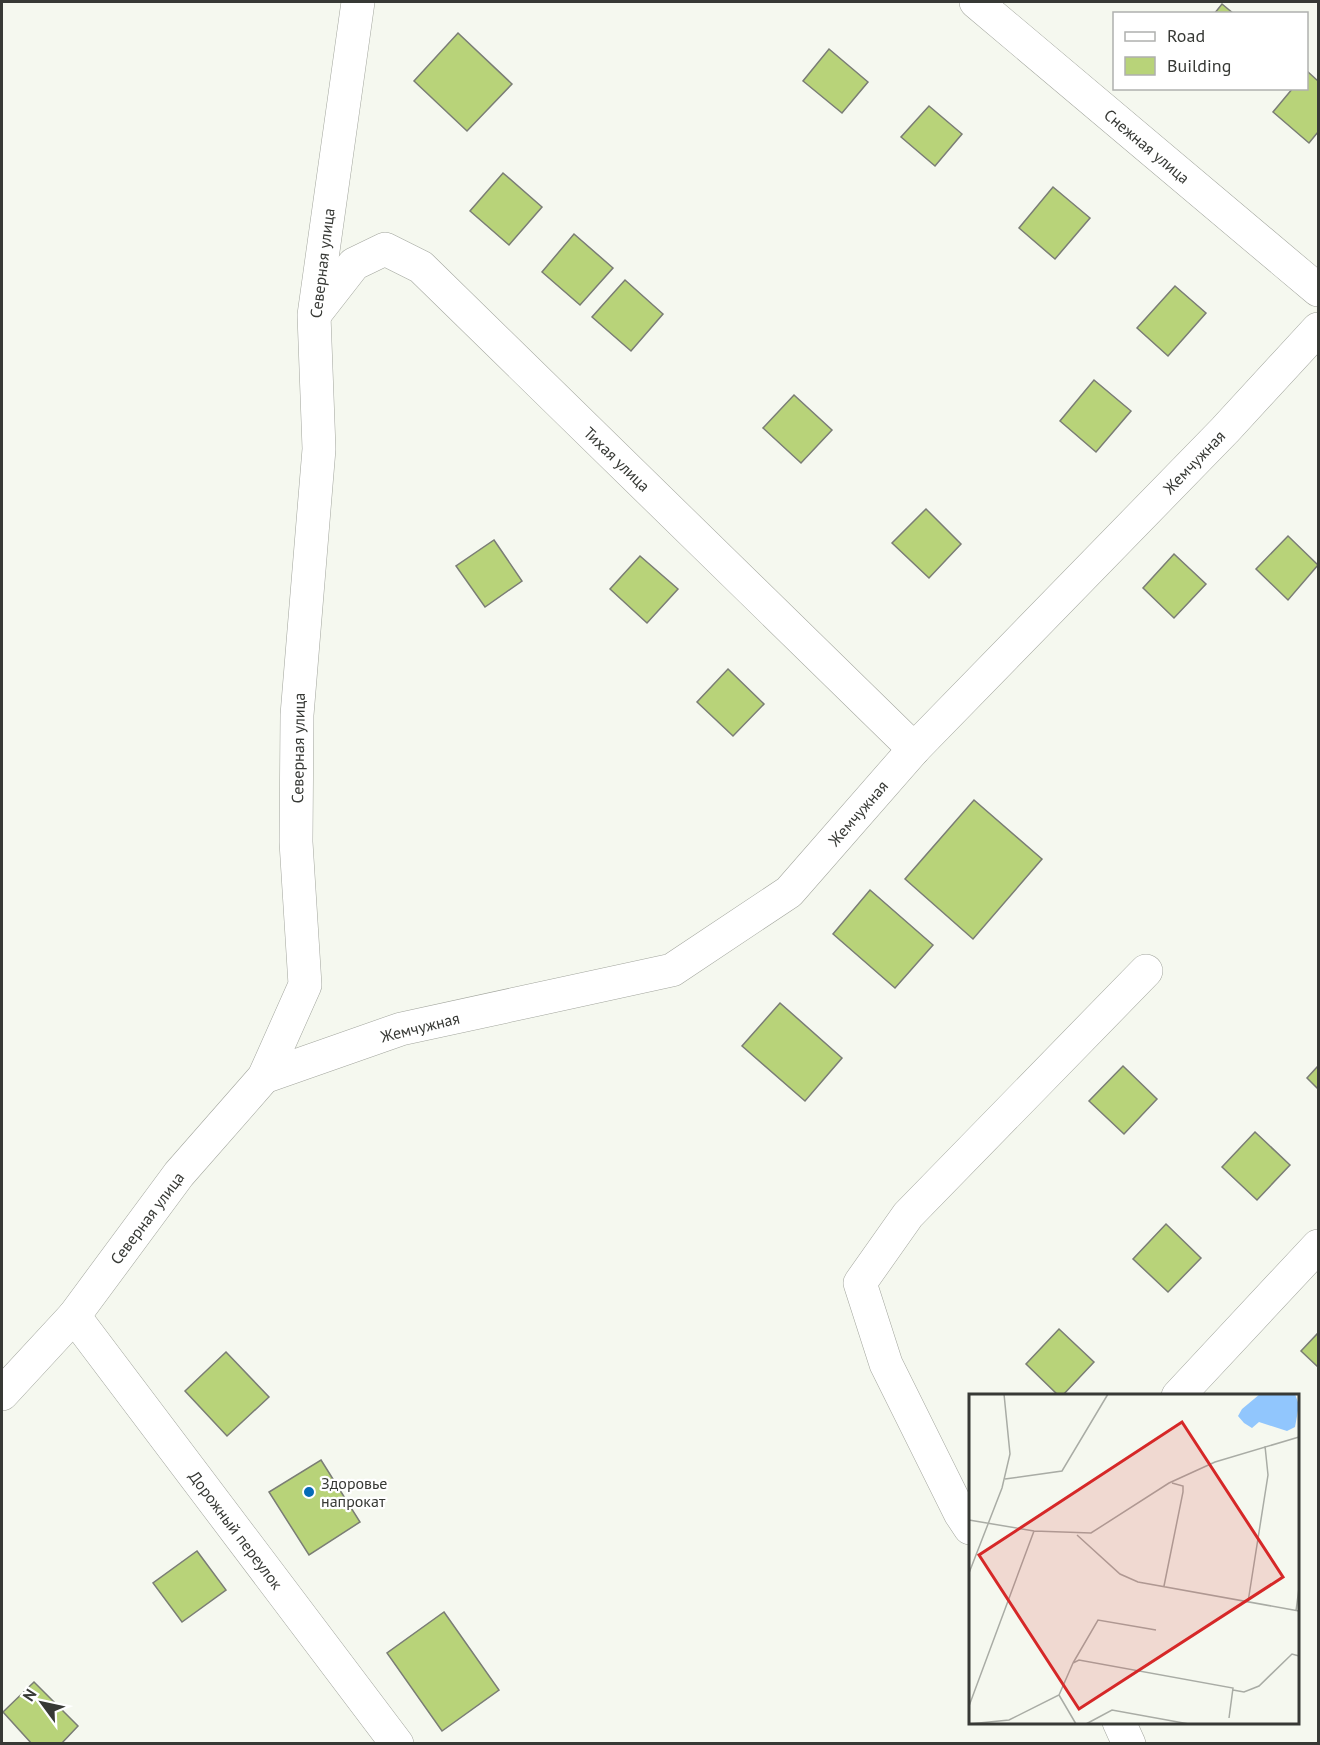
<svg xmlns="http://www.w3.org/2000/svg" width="1320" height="1745" font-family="'PT Sans',sans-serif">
  <rect width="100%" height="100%" fill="#f5f8ef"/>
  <g fill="#b8d379" stroke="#7a7d75" stroke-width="1.5">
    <polygon points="1222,4 1234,14 1214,14"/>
    <polygon points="458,33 512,84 467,131 414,81"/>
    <polygon points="829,49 868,82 842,113 803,81"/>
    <polygon points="1307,71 1318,81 1318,132 1309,143 1273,112 1293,88 1306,88"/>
    <polygon points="929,106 962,134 935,166 901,137"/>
    <polygon points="503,173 542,207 509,245 470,211"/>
    <polygon points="1053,187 1090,218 1055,259 1019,228"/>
    <polygon points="574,234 613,268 580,305 542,272"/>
    <polygon points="625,280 663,314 631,351 592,317"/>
    <polygon points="1175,286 1206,313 1168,356 1137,328"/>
    <polygon points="1094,380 1131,411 1096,452 1060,421"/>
    <polygon points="794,395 832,430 801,463 763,428"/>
    <polygon points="926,509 961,544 929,578 892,543"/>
    <polygon points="1288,536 1318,565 1288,600 1256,569"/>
    <polygon points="494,540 522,581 485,607 456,566"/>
    <polygon points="1174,554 1206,584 1174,618 1143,588"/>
    <polygon points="640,556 678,589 647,623 610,589"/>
    <polygon points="728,669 764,704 733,736 697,702"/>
    <polygon points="974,800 1042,859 973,939 905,879"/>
    <polygon points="870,890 933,945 895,988 833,934"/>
    <polygon points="780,1003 842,1058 805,1101 742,1046"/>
    <polygon points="1123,1066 1157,1099 1124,1134 1089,1101"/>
    <polygon points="1318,1066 1318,1089 1307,1078"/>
    <polygon points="1255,1132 1290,1165 1257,1200 1222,1167"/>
    <polygon points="1166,1224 1201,1258 1168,1292 1133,1259"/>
    <polygon points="1059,1329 1094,1362 1062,1396 1059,1396 1026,1364"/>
    <polygon points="1318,1333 1318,1367 1301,1351"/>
    <polygon points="226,1352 269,1397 227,1436 185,1391"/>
    <polygon points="321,1460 360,1522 309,1555 269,1492"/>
    <polygon points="197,1551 226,1590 182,1622 153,1583"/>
    <polygon points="444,1612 499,1690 442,1731 387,1653"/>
    <polygon points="34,1682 78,1726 61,1744 32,1744 3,1712"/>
  </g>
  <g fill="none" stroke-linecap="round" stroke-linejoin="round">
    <g stroke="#a2a59d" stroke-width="34">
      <g id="minor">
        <polyline points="976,2 1318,290"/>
        <polyline points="315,314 354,264 385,249 421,267 914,749"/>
        <polyline points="264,1077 401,1029 672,970 789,892 914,749 1225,430 1318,329"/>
        <polyline points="74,1316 397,1744"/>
        <polyline points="2,1394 74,1316 179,1174 264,1077 305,985 296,842 297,715 319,449 314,315 358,2"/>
        <polyline points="1178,1396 1318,1246"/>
        <polyline points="970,1528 960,1513 886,1364 860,1283 908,1215 1146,971"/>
        <polyline points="1119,1722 1129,1744"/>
      </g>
    </g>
    <use href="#minor" stroke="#fff" stroke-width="33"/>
  </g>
  <circle fill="#056bb7" stroke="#fff" stroke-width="2" cx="309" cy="1492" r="6"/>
  <g text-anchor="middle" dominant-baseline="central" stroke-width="4.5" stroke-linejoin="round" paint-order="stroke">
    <g font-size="16" fill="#373935" stroke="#fff">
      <text transform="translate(1147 146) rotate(40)">Снежная улица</text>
      <text transform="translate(322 263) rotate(-83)">Северная улица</text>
      <text transform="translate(617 459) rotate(44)">Тихая улица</text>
      <text transform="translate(1194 462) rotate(-46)">Жемчужная</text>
      <text transform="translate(298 748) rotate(-89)">Северная улица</text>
      <text transform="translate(858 813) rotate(-49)">Жемчужная</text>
      <text transform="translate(420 1027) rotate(-14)">Жемчужная</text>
      <text transform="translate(147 1218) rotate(-53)">Северная улица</text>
      <text transform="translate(236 1530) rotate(53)">Дорожный переулок</text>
    </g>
    <g font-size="16" fill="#373935" stroke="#fff" text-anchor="start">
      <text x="321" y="1483">Здоровье<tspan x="321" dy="18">напрокат</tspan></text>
    </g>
  </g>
  <g transform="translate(969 1394)">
    <rect width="330" height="330" fill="#f5f8ef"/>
    <path d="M291 0H326L330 11 326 33 318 37 290 28 283 34 275 29 269 22 273 15Z" fill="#91c6fd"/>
    <path fill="none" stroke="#a9aca5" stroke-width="1.5" d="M36 85 93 77 139 0M0 126 65 137 122 139 200 89 246 68 330 43M108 141 151 180 169 188 330 217M0 179 33 94 41 60 35 0M195 192 214 98V92L203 89M279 208 299 81 296 52M327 217 330 194M104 269 129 226 187 236M264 296 275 298 290 292 323 260 330 262M90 301 107 330M0 312 65 137M0 330 40 326 90 301 104 269 110 266 264 294 260 324M117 330 143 316 220 330"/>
    <path fill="#d62828" fill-opacity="0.15" stroke="#d62828" stroke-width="3" d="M213 28 314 183 110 315 10 161Z"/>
    <rect width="330" height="330" fill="none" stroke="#373935" stroke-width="3"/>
  </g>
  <rect width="1320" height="1745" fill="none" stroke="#373935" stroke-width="6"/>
  <rect x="1113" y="12" width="195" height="78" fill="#ffffff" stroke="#afb0ae" stroke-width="1.5"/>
  <rect x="1125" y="32" width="30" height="9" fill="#ffffff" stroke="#afb0ae" stroke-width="1.5"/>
  <text x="1167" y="42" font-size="18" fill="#373935">Road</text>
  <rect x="1125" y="57" width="30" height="18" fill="#b8d379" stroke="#afb0ae" stroke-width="1.5"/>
  <text x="1167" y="72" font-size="18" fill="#373935">Building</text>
  <g transform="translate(42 1703) rotate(303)" stroke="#ffffff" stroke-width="4.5" paint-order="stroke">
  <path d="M0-4.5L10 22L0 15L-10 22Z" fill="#373935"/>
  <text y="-9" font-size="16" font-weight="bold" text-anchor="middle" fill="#373935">N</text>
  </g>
</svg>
